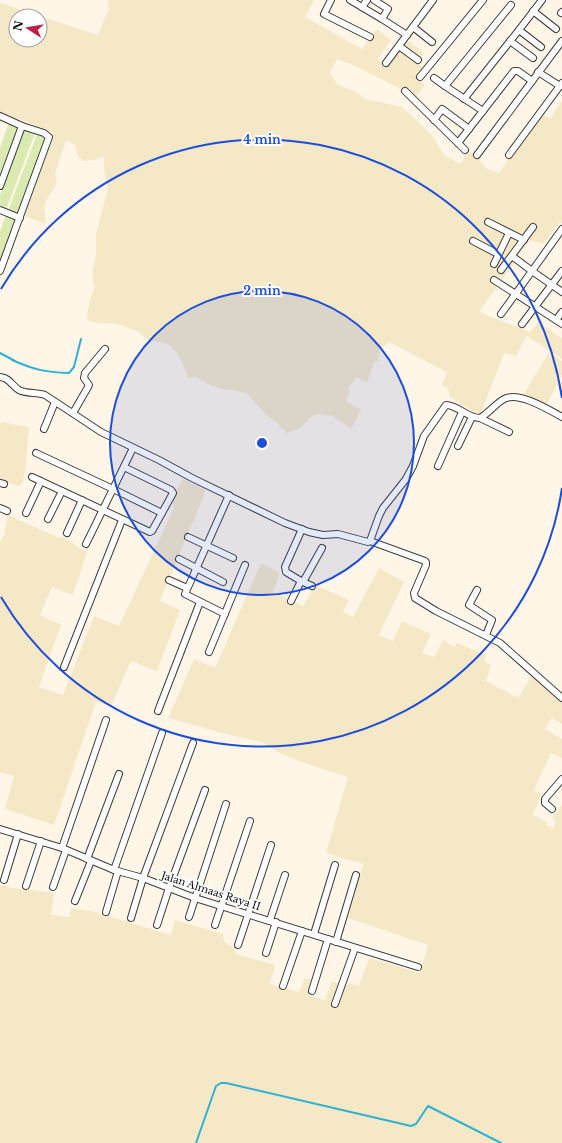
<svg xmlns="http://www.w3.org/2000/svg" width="562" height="1143" font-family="'Libre Baskerville',serif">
  <rect width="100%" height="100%" fill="#fff6e7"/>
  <g fill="#f5e8c7">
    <polygon points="109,0 314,0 305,17 362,49 377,29 391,40 378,59 386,65 406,39 424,53 417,63 425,70 417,79 425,85 416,97 351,64 337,59 330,73 338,85 354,91 365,99 402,107 431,134 444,155 461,164 468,152 475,154 486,168 499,173 542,113 550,119 562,101 562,224 560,222 543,244 530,240 479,312 530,332 538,322 562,338 562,359 527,336 516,356 504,353 481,413 474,412 450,397 448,389 442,385 447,372 389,342 380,350 378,361 374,362 367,383 357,377 348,388 350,391 346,401 361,410 351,429 333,416 317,414 311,417 300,428 287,433 274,420 267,416 247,393 232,390 226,390 212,386 196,377 188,378 182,362 176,352 168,344 146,339 137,331 115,323 96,323 87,320 89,302 94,289 92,271 96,256 96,234 108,188 104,169 104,156 96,160 84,161 78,157 75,145 66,140 55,174 57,180 56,185 46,201 44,207 46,224 24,216 53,133 46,129 0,113 0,3 39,16 16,16 16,40 40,40 40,16 98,35 109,8 107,6"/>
    <polygon points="549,352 562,361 562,374 547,404 524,394"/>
    <polygon points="1,422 29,427 26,464 23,482 19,486 0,480 0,424"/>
    <polygon points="183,479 206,490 160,601 180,610 157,671 131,661 111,706 96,702 54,825 5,809 14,776 0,772 0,542 4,535 8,515 57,537 65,538 87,553 73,595 52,587 40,615 61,625 39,687 63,695 94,616 119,626 174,508 172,498"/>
    <polygon points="261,563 278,572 279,575 273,592 303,606 316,585 349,600 343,612 353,617 379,568 404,582 379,635 393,641 402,621 431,634 422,653 434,657 443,640 455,647 457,643 486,655 484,661 491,665 486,681 518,698 532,675 562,703 562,724 552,718 545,729 562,739 562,758 551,753 534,790 541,793 533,814 547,823 546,825 553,828 556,822 552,818 562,804 562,1143 0,1143 0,885 13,888 54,893 51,915 68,917 70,916 71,908 91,911 171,935 175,920 223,934 224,942 233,947 236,954 275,965 270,984 299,992 305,978 313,980 309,996 325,1000 332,981 347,986 348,983 359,986 369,958 420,973 428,945 348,918 363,864 326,853 348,777 304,763 282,754 262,742 221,733 168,718 194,659 215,668"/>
  </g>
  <g fill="#daeab1">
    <polygon points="9,123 20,127 0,179 0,148"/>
    <polygon points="25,129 35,133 6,210 0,208 0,195"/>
    <polygon points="37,134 46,138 18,214 8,211"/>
    <polygon points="6,215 17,219 0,263 0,232"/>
  </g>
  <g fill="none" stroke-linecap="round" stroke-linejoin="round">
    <g stroke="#2fb1d1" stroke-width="2">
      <path d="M0 353 15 361 12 360C35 370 44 372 69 373L74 367 81 339"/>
      <polyline points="196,1143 216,1086 221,1083 226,1083 411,1126 416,1124 428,1106 501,1143"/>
    </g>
    <g stroke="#3d3d3d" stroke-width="8">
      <g id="street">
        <polyline points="331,0 324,14 370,37"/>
        <polyline points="350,0 382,19 407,35"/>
        <polyline points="374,0 388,9 382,19"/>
        <polyline points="362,7 367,0"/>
        <polyline points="533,11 556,29"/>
        <polyline points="561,13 562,12"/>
        <polyline points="413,27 432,42"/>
        <polyline points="519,30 541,47"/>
        <polyline points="510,41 533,58"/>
        <polyline points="399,46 418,60"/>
        <polyline points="386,63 433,0"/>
        <polyline points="538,72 560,86"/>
        <polyline points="420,77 483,0"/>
        <polyline points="434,78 445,86"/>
        <polyline points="405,91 465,150"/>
        <polyline points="464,99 519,30 542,0"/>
        <polyline points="483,111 445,86 511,5"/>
        <polyline points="0,116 22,126 44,133 49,137 0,271"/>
        <polyline points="434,120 442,109 469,129"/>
        <polyline points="458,143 514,71 518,71 532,81"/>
        <polyline points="477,155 562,41"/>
        <polyline points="509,155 562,83"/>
        <polyline points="0,186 22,126"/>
        <polyline points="0,210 20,218"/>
        <polyline points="488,222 524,240"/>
        <polyline points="562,229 532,271 562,292"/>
        <polyline points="473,241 498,254"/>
        <polyline points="494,264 509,233"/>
        <polyline points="501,270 533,227"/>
        <polyline points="494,280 556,320"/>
        <polyline points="562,312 556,320 562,324"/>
        <polyline points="501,314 532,271 512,256"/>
        <polyline points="522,324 562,271"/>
        <path d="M0 377C10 378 11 385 19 390 26 394 37 392 45 395L101 432 159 460 192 478 285 523 309 532 323 535 338 534 368 542 370 541 425 561 426 562V565L414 593 415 598 436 611 500 643 562 698"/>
        <polyline points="73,413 88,387 89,385 84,378 85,373 105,349"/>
        <polyline points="480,418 509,432"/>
        <polyline points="44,429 55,402"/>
        <polyline points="458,446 472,417"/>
        <polyline points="36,453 113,489 162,513"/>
        <polyline points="438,466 462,412"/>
        <polyline points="32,477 150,532 152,531 173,493 171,490 124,467"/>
        <polyline points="0,483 4,484"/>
        <polyline points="0,508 7,511"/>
        <polyline points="26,513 41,481"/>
        <polyline points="48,519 62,491"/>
        <polyline points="67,533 82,500"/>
        <polyline points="188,537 233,558"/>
        <path d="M370 541 379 516 383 508 406 479 413 466 424 436 446 405C458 405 467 418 480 418 489 413 495 404 504 399 519 391 549 410 562 417"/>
        <polyline points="86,544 133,448"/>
        <polyline points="179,559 223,582"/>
        <polyline points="169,580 187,588"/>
        <polyline points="301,581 312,586"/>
        <polyline points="303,582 322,548"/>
        <polyline points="477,590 469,605 492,620 486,635"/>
        <polyline points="291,601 301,581 286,572 285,567 302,529"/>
        <polyline points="225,614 185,594 229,495"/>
        <polyline points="209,652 245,565"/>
        <polyline points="64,667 122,520"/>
        <polyline points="158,711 200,602"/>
        <polyline points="552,809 545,803 545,799 562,779"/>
        <polyline points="0,829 62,848 114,870 143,878 195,898 418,967"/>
        <polyline points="62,848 106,720"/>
        <polyline points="87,859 119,774"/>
        <polyline points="114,870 162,733"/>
        <polyline points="4,880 18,834"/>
        <polyline points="26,886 41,841"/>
        <polyline points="53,887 66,850"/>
        <polyline points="75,901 91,861"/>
        <polyline points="106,912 118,871"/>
        <polyline points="189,917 226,804"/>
        <polyline points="131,918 143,878 193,743"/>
        <polyline points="270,920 285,875"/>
        <polyline points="157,925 169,888 205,790"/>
        <polyline points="215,925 250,821"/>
        <polyline points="314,934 335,865"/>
        <polyline points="336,942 356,875"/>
        <polyline points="238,945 271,845"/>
        <polyline points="266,953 276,922"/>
        <polyline points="283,986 302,931"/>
        <polyline points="312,991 328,939"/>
        <polyline points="335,1004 355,948"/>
      </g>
    </g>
    <use href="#street" stroke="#fff" stroke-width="6"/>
  </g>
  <circle cx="262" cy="443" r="152" fill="#1d4ed8" fill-opacity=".12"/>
  <g fill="none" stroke="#1d4ed8" stroke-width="2">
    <circle cx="262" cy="443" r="152"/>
    <path d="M562 488A303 303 0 0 1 1 597M1 289A303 303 0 0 1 562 398"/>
  </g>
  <g text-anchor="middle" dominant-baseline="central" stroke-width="4" stroke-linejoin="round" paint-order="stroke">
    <g font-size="10" fill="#0a0a0a" stroke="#fff">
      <text transform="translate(211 891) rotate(18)">Jalan Almaas Raya II</text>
    </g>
  </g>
  <circle cx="262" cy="443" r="6" fill="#1d4ed8" stroke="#fff" stroke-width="2"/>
  <g font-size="12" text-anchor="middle" font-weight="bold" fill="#1d4ed8" stroke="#fff" stroke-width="4" stroke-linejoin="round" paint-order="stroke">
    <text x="262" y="144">4 min</text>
    <text x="262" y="295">2 min</text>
  </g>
  <g transform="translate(28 28) rotate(282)"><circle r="19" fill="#ffffff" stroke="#9d9d9d"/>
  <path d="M0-3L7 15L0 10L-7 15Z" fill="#bd1f46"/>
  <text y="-6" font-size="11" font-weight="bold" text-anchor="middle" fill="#0a0a0a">N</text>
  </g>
</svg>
